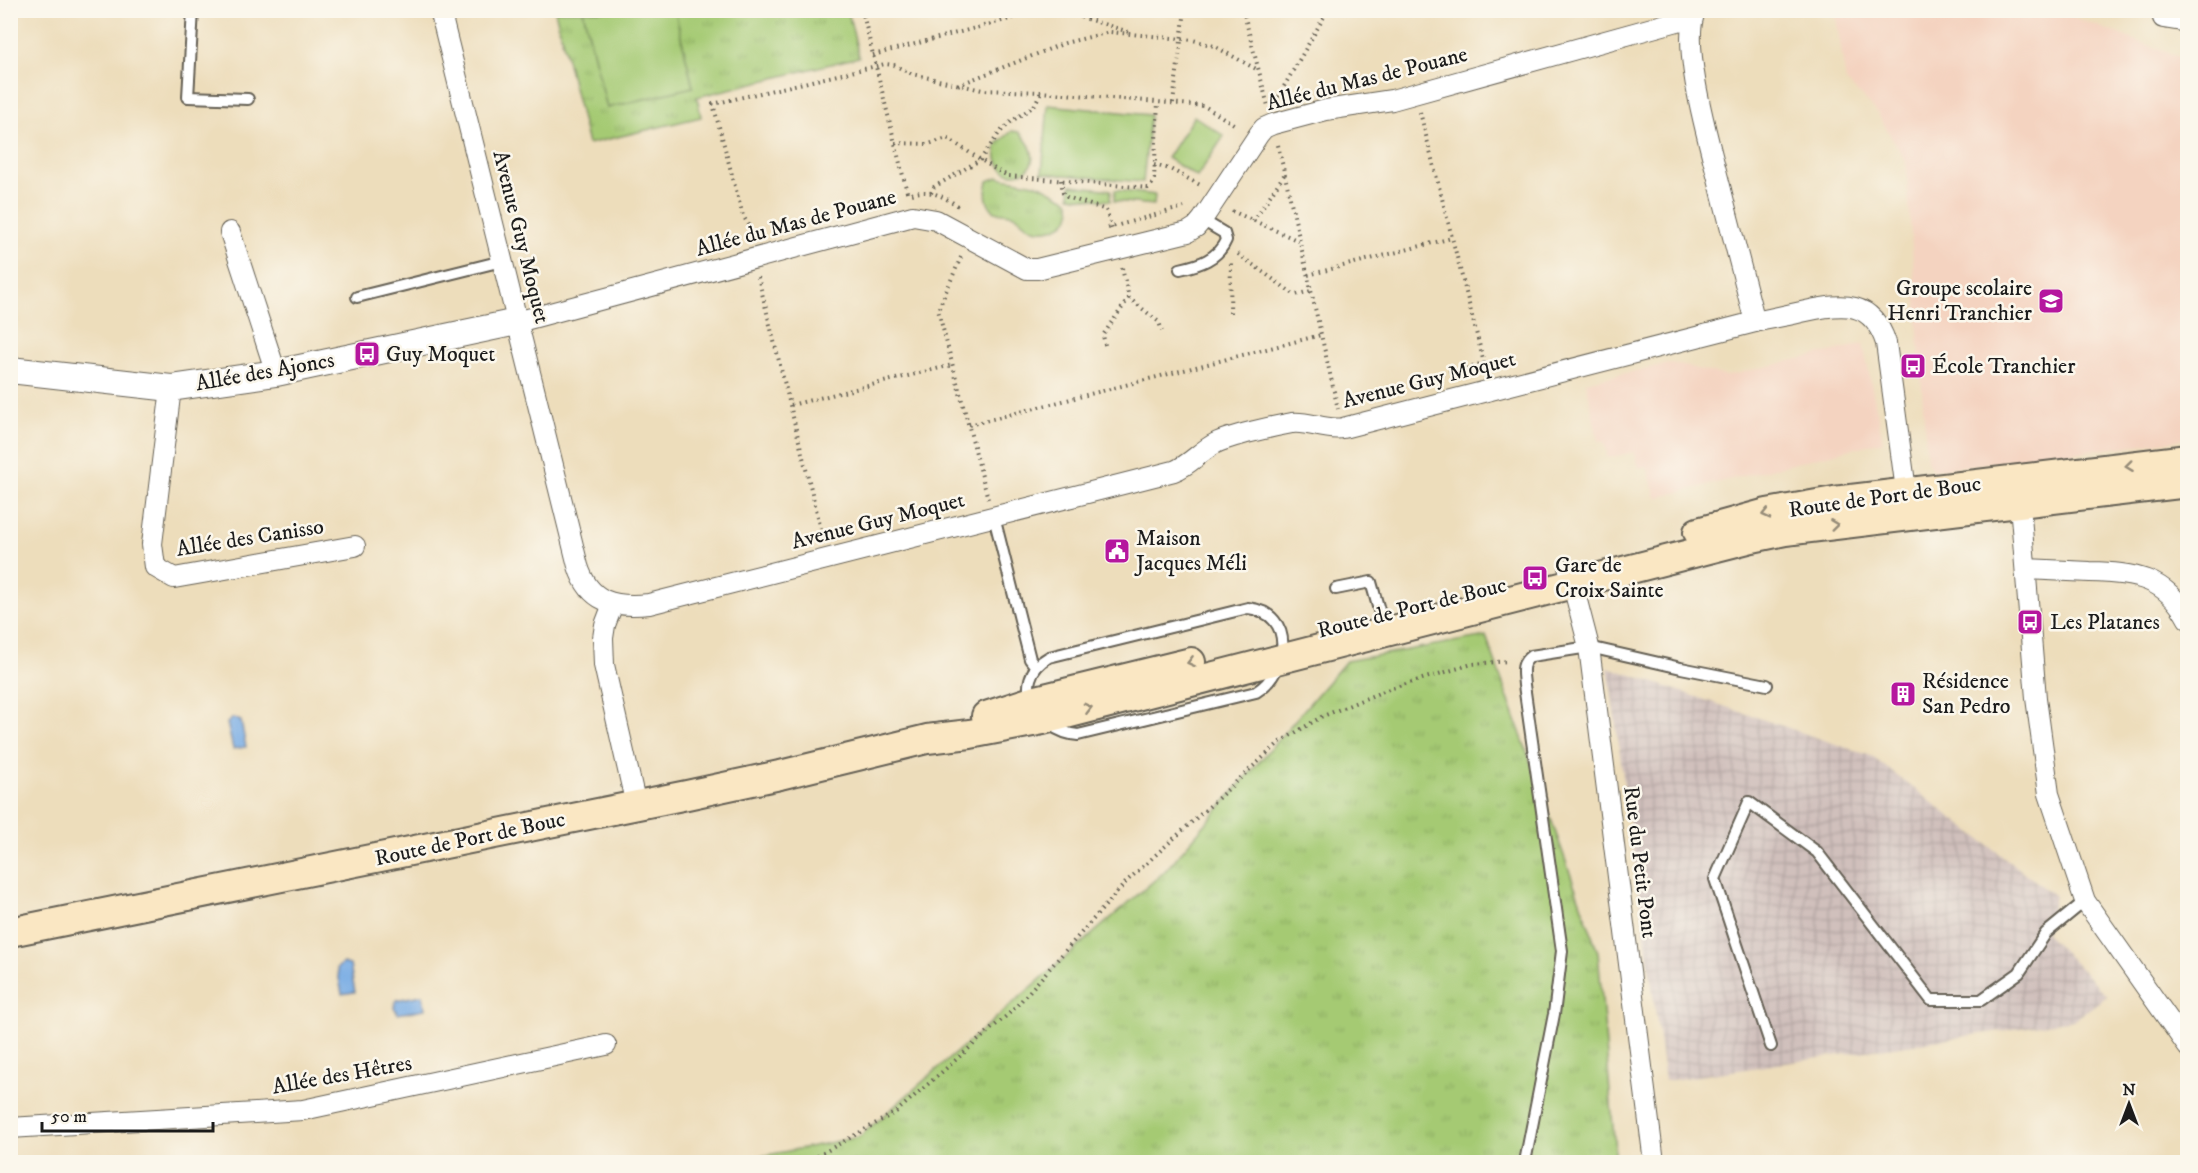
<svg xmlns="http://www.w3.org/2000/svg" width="2198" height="1173" font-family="'IM FELL DW Pica',serif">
  <defs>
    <pattern id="industrial-grid" width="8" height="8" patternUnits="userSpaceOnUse" patternTransform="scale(1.5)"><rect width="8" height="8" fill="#d0c0bc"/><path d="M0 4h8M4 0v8" fill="none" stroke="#b2a4a1"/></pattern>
    <pattern id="grass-tufts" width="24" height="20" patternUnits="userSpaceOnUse" patternTransform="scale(1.5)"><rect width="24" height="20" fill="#a5ca73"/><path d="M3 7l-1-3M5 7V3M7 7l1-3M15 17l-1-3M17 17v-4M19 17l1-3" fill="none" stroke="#8dad63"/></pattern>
  </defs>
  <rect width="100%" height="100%" fill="#fbf7ec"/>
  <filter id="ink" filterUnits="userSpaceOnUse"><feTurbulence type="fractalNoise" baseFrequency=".0167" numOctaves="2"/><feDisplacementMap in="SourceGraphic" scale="12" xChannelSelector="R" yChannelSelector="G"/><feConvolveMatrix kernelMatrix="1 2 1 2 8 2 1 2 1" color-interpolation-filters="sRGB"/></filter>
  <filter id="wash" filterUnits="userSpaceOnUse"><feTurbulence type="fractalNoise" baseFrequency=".008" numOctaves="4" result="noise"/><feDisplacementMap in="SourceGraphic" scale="24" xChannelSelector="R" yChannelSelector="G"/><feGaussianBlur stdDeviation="1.35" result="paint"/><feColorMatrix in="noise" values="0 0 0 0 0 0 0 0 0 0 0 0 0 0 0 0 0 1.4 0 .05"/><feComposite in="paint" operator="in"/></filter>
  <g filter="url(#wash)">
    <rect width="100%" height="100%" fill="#edddbb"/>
    <g fill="#f4d3c0">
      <polygon points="1835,11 2058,11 2187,60 2187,439 1933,470 1927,461 1906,162 1876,111 1846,81"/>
      <polygon points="1863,344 1883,441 1656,498 1647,466 1639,468 1634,452 1608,458 1604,442 1598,441 1586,382 1671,363 1727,376"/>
    </g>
    <polygon fill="url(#industrial-grid)" points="1608,667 1871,756 2055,896 2046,933 2107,996 2074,1020 1665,1081"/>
    <g fill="url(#grass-tufts)" stroke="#607348" stroke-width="1.5">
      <polygon points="555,11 848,11 859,57 697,97 701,117 588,144"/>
      <path d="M1012 131 1019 132C1062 174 989 195 997 144Z"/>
      <path d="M998 177 1040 185 1068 200C1079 222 1052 234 1034 229 1025 227 1022 219 1014 215 1009 213 1001 213 995 212 985 202 985 194 988 181Z"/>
      <polygon points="1486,636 1598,952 1616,1162 732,1162 859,1137 1165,871 1346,661"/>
    </g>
    <g fill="#a5ca73" stroke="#607348" stroke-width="1.5">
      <polygon points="583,11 675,11 693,87 607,108"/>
      <polygon points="1048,105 1150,115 1143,182 1042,173"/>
      <polygon points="1194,116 1224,136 1197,177 1167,158"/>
      <polygon points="1071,185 1111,190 1110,201 1070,196"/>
      <polygon points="1115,190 1155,195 1154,205 1114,201"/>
    </g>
    <g fill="#77abe4" stroke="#4a6480" stroke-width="1.5">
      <polygon points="233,718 241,721 246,747 233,749 227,723"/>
      <polygon points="343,963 350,965 355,992 342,994 337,968"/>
      <polygon points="423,995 425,1009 398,1014 394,1007 396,1000"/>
    </g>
  </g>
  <g filter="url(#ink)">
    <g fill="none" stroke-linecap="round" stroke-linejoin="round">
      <g stroke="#656054" stroke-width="14">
        <g id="service">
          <polyline points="193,10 188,97 248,99"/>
          <path d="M1180 269C1199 265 1218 259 1226 240L1224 233 1202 220"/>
          <polyline points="357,297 502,261"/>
          <polyline points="994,517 1030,659 1036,667"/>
          <polyline points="1336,589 1371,582 1385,631"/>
          <path d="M1248 608C1296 613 1289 672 1256 692L1078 735C1038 732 1007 681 1049 657Z"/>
          <polyline points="1771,1046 1715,879 1749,802 1817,852 1931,1000 1981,1000 2019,973 2046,933 2085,901"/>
          <path d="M1525 1162 1554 1014 1562 951 1524 685C1523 672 1520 664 1531 656L1589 647 1681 668 1767 685"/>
        </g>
      </g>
      <g stroke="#656054" stroke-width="22">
        <g id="minor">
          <path d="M440 10 578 566C589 602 614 608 649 604L1174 471C1190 465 1200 451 1216 443 1229 436 1276 426 1292 423 1309 421 1325 431 1343 428L1755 322"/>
          <path d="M1696 10C1678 43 1713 156 1722 194 1733 237 1744 279 1755 322 1772 318 1789 315 1806 311 1843 303 1872 300 1886 343L1908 505"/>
          <polyline points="2163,18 2188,22"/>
          <polyline points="230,232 276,373"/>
          <polyline points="517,322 913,216 936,220 1027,269 1037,269 1188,232 1196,227 1202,220 1259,134 1264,128 1273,124 1326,110 1392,100 1692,17"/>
          <polyline points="171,388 152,544 155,567 174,578 355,546"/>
          <polyline points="2019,492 2036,698 2049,794 2085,901 2188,1047"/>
          <path d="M2026 569C2047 570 2069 571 2090 572 2134 573 2166 577 2188 619"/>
          <polyline points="1569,570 1589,647 1654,1162"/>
          <polyline points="613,604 605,625 603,638 604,665 636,805"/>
          <polyline points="10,1128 303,1110 606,1045"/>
        </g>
      </g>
      <g stroke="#656054" stroke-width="28">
        <polyline id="tertiary" points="10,370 171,388 276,373 517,322"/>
      </g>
      <g stroke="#656054" stroke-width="32">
        <g id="secondary">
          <polyline points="1698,532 1767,513 1834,501 2188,459"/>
          <polyline points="986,716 1032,701 1191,662"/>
          <polyline points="10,932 687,795 780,775 927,739 970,734 1043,720 1752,538 1785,531 2188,483"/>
        </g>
      </g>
      <g stroke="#656054" stroke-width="4" stroke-dasharray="1.5 4.5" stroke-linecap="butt">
        <polyline points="862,10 908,196"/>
        <polyline points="1058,10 1129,32"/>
        <polyline points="1243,10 1268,106"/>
        <polyline points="873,55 1044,10"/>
        <polyline points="958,85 1065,43 1110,32 1193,40 1214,46 1258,70"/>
        <polyline points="1275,102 1328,10"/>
        <polyline points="1173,103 1185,10"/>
        <polyline points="1420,112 1484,363 1437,375"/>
        <polyline points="895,143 929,144 947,138 998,171 1008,176 1148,188 1152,184 1154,179 1158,102"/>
        <polyline points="1278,145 1338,409"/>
        <polyline points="1154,165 1170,169 1200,185"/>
        <polyline points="1061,180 1063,193 1067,197 1106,210 1112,229"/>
        <polyline points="931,193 934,187 980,160 1000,132 1012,121 1034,106 1041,92"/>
        <path d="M912 194C930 188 944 197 960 207"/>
        <polyline points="1232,211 1299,241"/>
        <polyline points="1253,221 1284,175"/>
        <polyline points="749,225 743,216 713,104 885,64 894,65 912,74 982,90 1041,92 1204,106 1237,126"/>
        <polyline points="1108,228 1184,207"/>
        <polyline points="1238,254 1295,295 1311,291"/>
        <polyline points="961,257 938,310 988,499"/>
        <polyline points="1122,268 1129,298 1159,322 1162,331"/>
        <polyline points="1308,275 1452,238"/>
        <polyline points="758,277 824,541"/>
        <polyline points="1230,313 1231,262"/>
        <polyline points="1105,345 1103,335 1129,298"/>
        <polyline points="791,405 952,365"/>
        <polyline points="969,425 1321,335"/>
        <polyline points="807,1162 896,1112 1013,1010 1127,881 1280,742 1321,717 1386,690 1472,664 1509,661"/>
      </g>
      <use href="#service" stroke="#fff" stroke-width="10"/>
      <use href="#minor" stroke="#fff" stroke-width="20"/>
      <use href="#tertiary" stroke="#fff" stroke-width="26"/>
      <use href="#secondary" stroke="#fae7c3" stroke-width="28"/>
    </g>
    <defs><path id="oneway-chevron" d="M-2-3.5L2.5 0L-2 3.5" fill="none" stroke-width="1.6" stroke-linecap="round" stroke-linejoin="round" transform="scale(1.5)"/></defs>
    <g stroke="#968c78">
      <use href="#oneway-chevron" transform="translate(2129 466) rotate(173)"/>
      <use href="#oneway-chevron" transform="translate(1766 514) rotate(167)"/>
      <use href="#oneway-chevron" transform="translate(1834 525) rotate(-7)"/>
      <use href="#oneway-chevron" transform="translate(1191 662) rotate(166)"/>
      <use href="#oneway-chevron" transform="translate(1088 708) rotate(-14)"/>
    </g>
  </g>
  <defs>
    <g id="school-square" transform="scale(1.35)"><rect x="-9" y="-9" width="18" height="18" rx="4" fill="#b5179e" stroke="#fbf7ec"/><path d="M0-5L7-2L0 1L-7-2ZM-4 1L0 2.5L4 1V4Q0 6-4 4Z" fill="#fff"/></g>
    <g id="bus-square" transform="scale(1.35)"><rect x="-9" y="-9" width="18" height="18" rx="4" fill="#b5179e" stroke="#fbf7ec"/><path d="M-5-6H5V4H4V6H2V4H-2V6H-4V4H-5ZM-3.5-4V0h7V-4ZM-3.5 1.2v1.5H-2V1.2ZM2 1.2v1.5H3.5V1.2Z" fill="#fff"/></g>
    <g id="civic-square" transform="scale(1.35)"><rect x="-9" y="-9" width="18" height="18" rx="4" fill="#b5179e" stroke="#fbf7ec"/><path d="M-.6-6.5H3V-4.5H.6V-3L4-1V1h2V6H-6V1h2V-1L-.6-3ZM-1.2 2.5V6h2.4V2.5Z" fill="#fff"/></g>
    <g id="building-square" transform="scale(1.35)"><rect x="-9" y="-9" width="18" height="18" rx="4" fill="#b5179e" stroke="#fbf7ec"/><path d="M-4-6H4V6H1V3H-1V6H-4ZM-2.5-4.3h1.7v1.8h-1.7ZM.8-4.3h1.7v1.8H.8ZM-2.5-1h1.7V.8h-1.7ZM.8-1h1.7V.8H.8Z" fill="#fff"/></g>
  </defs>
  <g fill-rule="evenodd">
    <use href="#school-square" x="2051" y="301"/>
    <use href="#bus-square" x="367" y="354"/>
    <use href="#bus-square" x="1913" y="366"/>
    <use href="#civic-square" x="1117" y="551"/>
    <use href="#bus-square" x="1535" y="578"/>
    <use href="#bus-square" x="2030" y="622"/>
    <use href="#building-square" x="1903" y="694"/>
  </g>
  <g text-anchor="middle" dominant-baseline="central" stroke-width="5" stroke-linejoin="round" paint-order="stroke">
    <g font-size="22" fill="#1c1c1c" stroke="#fbf7ec">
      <text transform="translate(1367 79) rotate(-14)">Allée du Mas de Pouane</text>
      <text transform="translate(796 223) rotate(-15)">Allée du Mas de Pouane</text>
      <text transform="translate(521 237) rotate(76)">Avenue Guy Moquet</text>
      <text transform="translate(265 372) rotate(-10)">Allée des Ajoncs</text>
      <text transform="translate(1429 380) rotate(-14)">Avenue Guy Moquet</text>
      <text transform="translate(1885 497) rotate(-8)">Route de Port de Bouc</text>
      <text transform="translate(878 521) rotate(-14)">Avenue Guy Moquet</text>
      <text transform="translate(250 538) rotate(-9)">Allée des Canisso</text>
      <text transform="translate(1412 608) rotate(-14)">Route de Port de Bouc</text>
      <text transform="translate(470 839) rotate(-12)">Route de Port de Bouc</text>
      <text transform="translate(1640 862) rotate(83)">Rue du Petit Pont</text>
      <text transform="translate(342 1075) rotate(-10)">Allée des Hêtres</text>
    </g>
    <g font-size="22" fill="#1c1c1c" stroke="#fbf7ec" text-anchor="start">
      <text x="2032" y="288" text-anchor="end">Groupe scolaire<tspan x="2032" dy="25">Henri Tranchier</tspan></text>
      <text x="386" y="354">Guy Moquet</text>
      <text x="1932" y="366">École Tranchier</text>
      <text x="1136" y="538">Maison<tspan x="1136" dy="25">Jacques Méli</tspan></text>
      <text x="1555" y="565">Gare de<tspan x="1555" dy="25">Croix Sainte</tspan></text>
      <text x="2050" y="622">Les Platanes</text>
      <text x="1922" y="681">Résidence<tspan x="1922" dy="25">San Pedro</tspan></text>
    </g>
  </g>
  <rect width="2198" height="1173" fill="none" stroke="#fbf7ec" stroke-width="36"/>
  <g transform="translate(2129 1104)" stroke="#fbf7ec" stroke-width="4.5" paint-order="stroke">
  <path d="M0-4.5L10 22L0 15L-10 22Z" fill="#1c1c1c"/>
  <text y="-9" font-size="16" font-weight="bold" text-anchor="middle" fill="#1c1c1c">N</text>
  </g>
  <path d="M42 1122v9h171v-9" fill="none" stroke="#1c1c1c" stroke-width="3"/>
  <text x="51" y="1122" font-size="18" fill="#1c1c1c" stroke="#fbf7ec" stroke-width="4.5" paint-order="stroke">50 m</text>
</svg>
